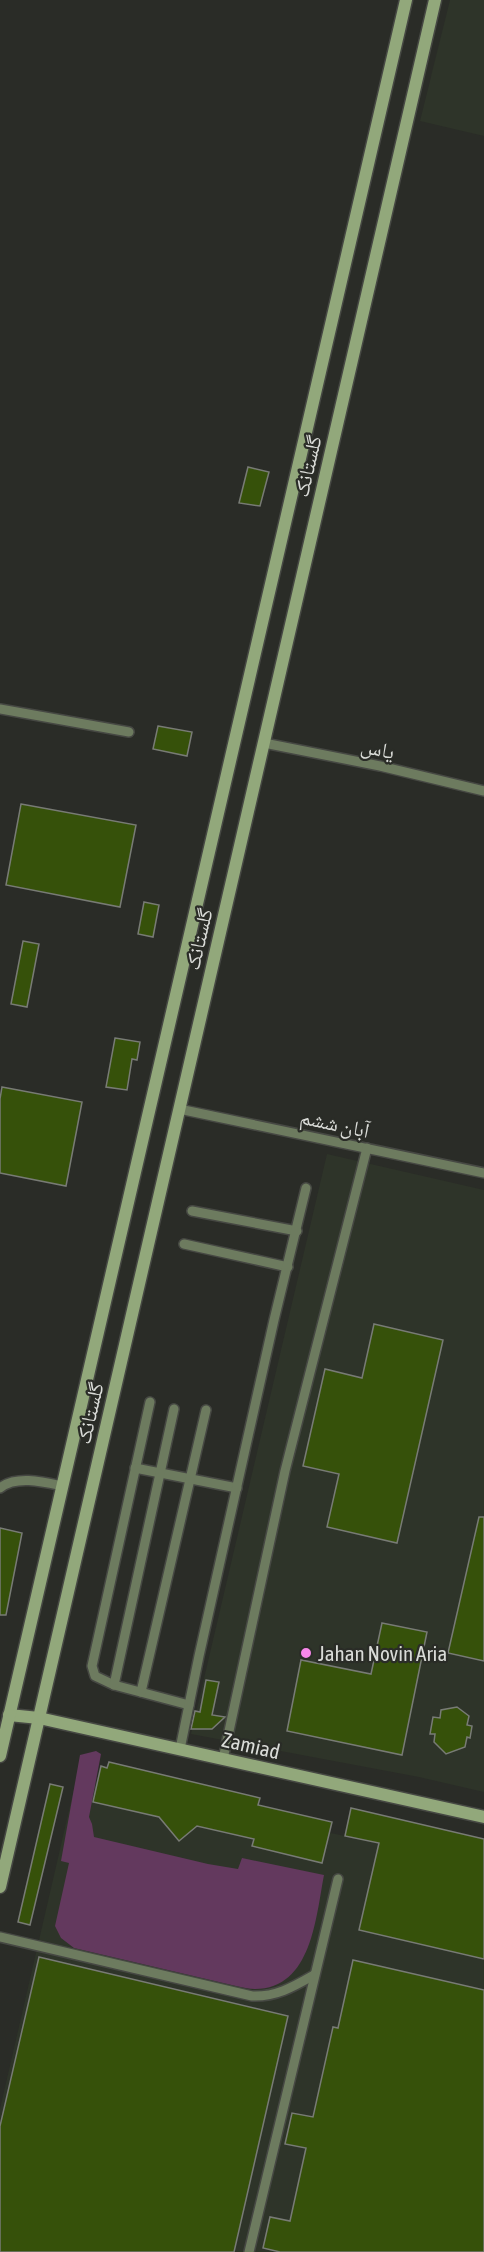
<svg xmlns="http://www.w3.org/2000/svg" width="484" height="2252" font-family="'Asap Condensed','Noto Naskh Arabic',sans-serif">
  <rect width="100%" height="100%" fill="#2a2c27"/>
  <g fill="#2e3429">
    <polygon points="450,0 484,0 484,136 420,121"/>
    <polygon points="327,1154 484,1190 484,1792 419,1777 191,1734"/>
    <polygon points="76,1780 484,1865 484,2252 0,2252 0,2109"/>
  </g>
  <path fill="#63395e" d="M96 1751 101 1754 89 1817 92 1824 94 1837 208 1864 238 1869 242 1858 324 1875C316 1916 312 1989 255 1989 249 1989 242 1987 236 1986L74 1948 61 1938 55 1926 69 1863 61 1861 80 1755Z"/>
  <g fill="#36510a" stroke="#787b75" stroke-width="1.5">
    <polygon points="248,467 269,472 260,506 239,503"/>
    <polygon points="158,726 192,732 187,756 153,749"/>
    <polygon points="21,804 136,825 120,907 6,885"/>
    <polygon points="144,902 159,905 153,937 138,934"/>
    <polygon points="23,941 39,944 27,1007 11,1004"/>
    <polygon points="115,1038 140,1042 137,1060 132,1059 127,1090 106,1087"/>
    <polygon points="2,1087 82,1102 66,1186 0,1173 0,1099"/>
    <polygon points="374,1324 443,1340 397,1543 327,1527 339,1474 303,1466 325,1369 362,1378"/>
    <polygon points="479,1517 484,1517 484,1661 448,1653"/>
    <polygon points="0,1528 22,1533 6,1615 0,1615"/>
    <polygon points="382,1623 427,1632 402,1755 287,1731 301,1660 371,1674"/>
    <polygon points="206,1680 219,1682 212,1715 225,1717 212,1729 191,1729 195,1711 200,1712"/>
    <polygon points="457,1707 469,1716 467,1725 472,1726 470,1738 467,1737 465,1747 446,1754 434,1742 435,1734 430,1734 433,1717 440,1718 441,1710"/>
    <polygon points="109,1762 260,1798 258,1805 332,1822 322,1863 252,1846 254,1839 197,1826 179,1841 159,1817 93,1802 101,1766 107,1768"/>
    <polygon points="50,1784 63,1787 30,1925 18,1922"/>
    <polygon points="351,1808 484,1839 484,1959 359,1930 379,1843 345,1836"/>
    <polygon points="39,1957 288,2016 234,2252 0,2252 0,2126"/>
    <polygon points="353,1960 484,1990 484,2252 280,2252 263,2248 270,2217 290,2221 306,2148 285,2144 292,2113 313,2117 333,2027 338,2028"/>
  </g>
  <g fill="none" stroke-linecap="round" stroke-linejoin="round">
    <g stroke="#464843" stroke-width="12">
      <g id="lane">
        <polyline points="0,709 129,732"/>
        <polyline points="264,743 380,766 484,791"/>
        <polyline points="179,1109 484,1173"/>
        <polyline points="192,1211 297,1231"/>
        <polyline points="184,1244 288,1267"/>
        <polyline points="150,1402 92,1666 95,1676 114,1685 189,1705"/>
        <polyline points="135,1468 237,1488"/>
        <path d="M0 1488C16 1475 44 1482 62 1486"/>
        <polyline points="114,1685 174,1409"/>
        <polyline points="141,1692 206,1410"/>
        <polyline points="180,1749 199,1656 274,1320 306,1188"/>
        <polyline points="223,1759 285,1471 367,1148"/>
        <path d="M0 1937 252 1996C276 1997 293 1987 314 1975"/>
        <polyline points="249,2252 338,1879"/>
      </g>
    </g>
    <g stroke="#464843" stroke-width="15">
      <g id="secondary">
        <polyline points="9,1715 39,1718 484,1817"/>
        <polyline points="0,1756 406,0"/>
        <polyline points="0,1887 435,0"/>
      </g>
    </g>
    <use href="#lane" stroke="#6d7b5f" stroke-width="9"/>
    <use href="#secondary" stroke="#92a87b" stroke-width="12"/>
  </g>
  <circle fill="#f888ea" stroke="#2a2c27" stroke-width="2" cx="306" cy="1653" r="6"/>
  <g text-anchor="middle" dominant-baseline="central" stroke-width="4.5" stroke-linejoin="round" paint-order="stroke">
    <g font-size="21" fill="#dadcd8" stroke="#2a2c27">
      <text transform="translate(307 466) rotate(-77)">گلستانک</text>
      <text transform="translate(378 748) rotate(12)">یاس</text>
      <text transform="translate(198 939) rotate(-77)">گلستانک</text>
      <text transform="translate(335 1123) rotate(12)">آبان ششم</text>
      <text transform="translate(89 1413) rotate(-77)">گلستانک</text>
      <text transform="translate(251 1745) rotate(13)">Zamiad</text>
    </g>
    <g font-size="21" fill="#dadcd8" stroke="#2a2c27" text-anchor="start">
      <text x="318" y="1653">Jahan Novin Aria</text>
    </g>
  </g>
</svg>
